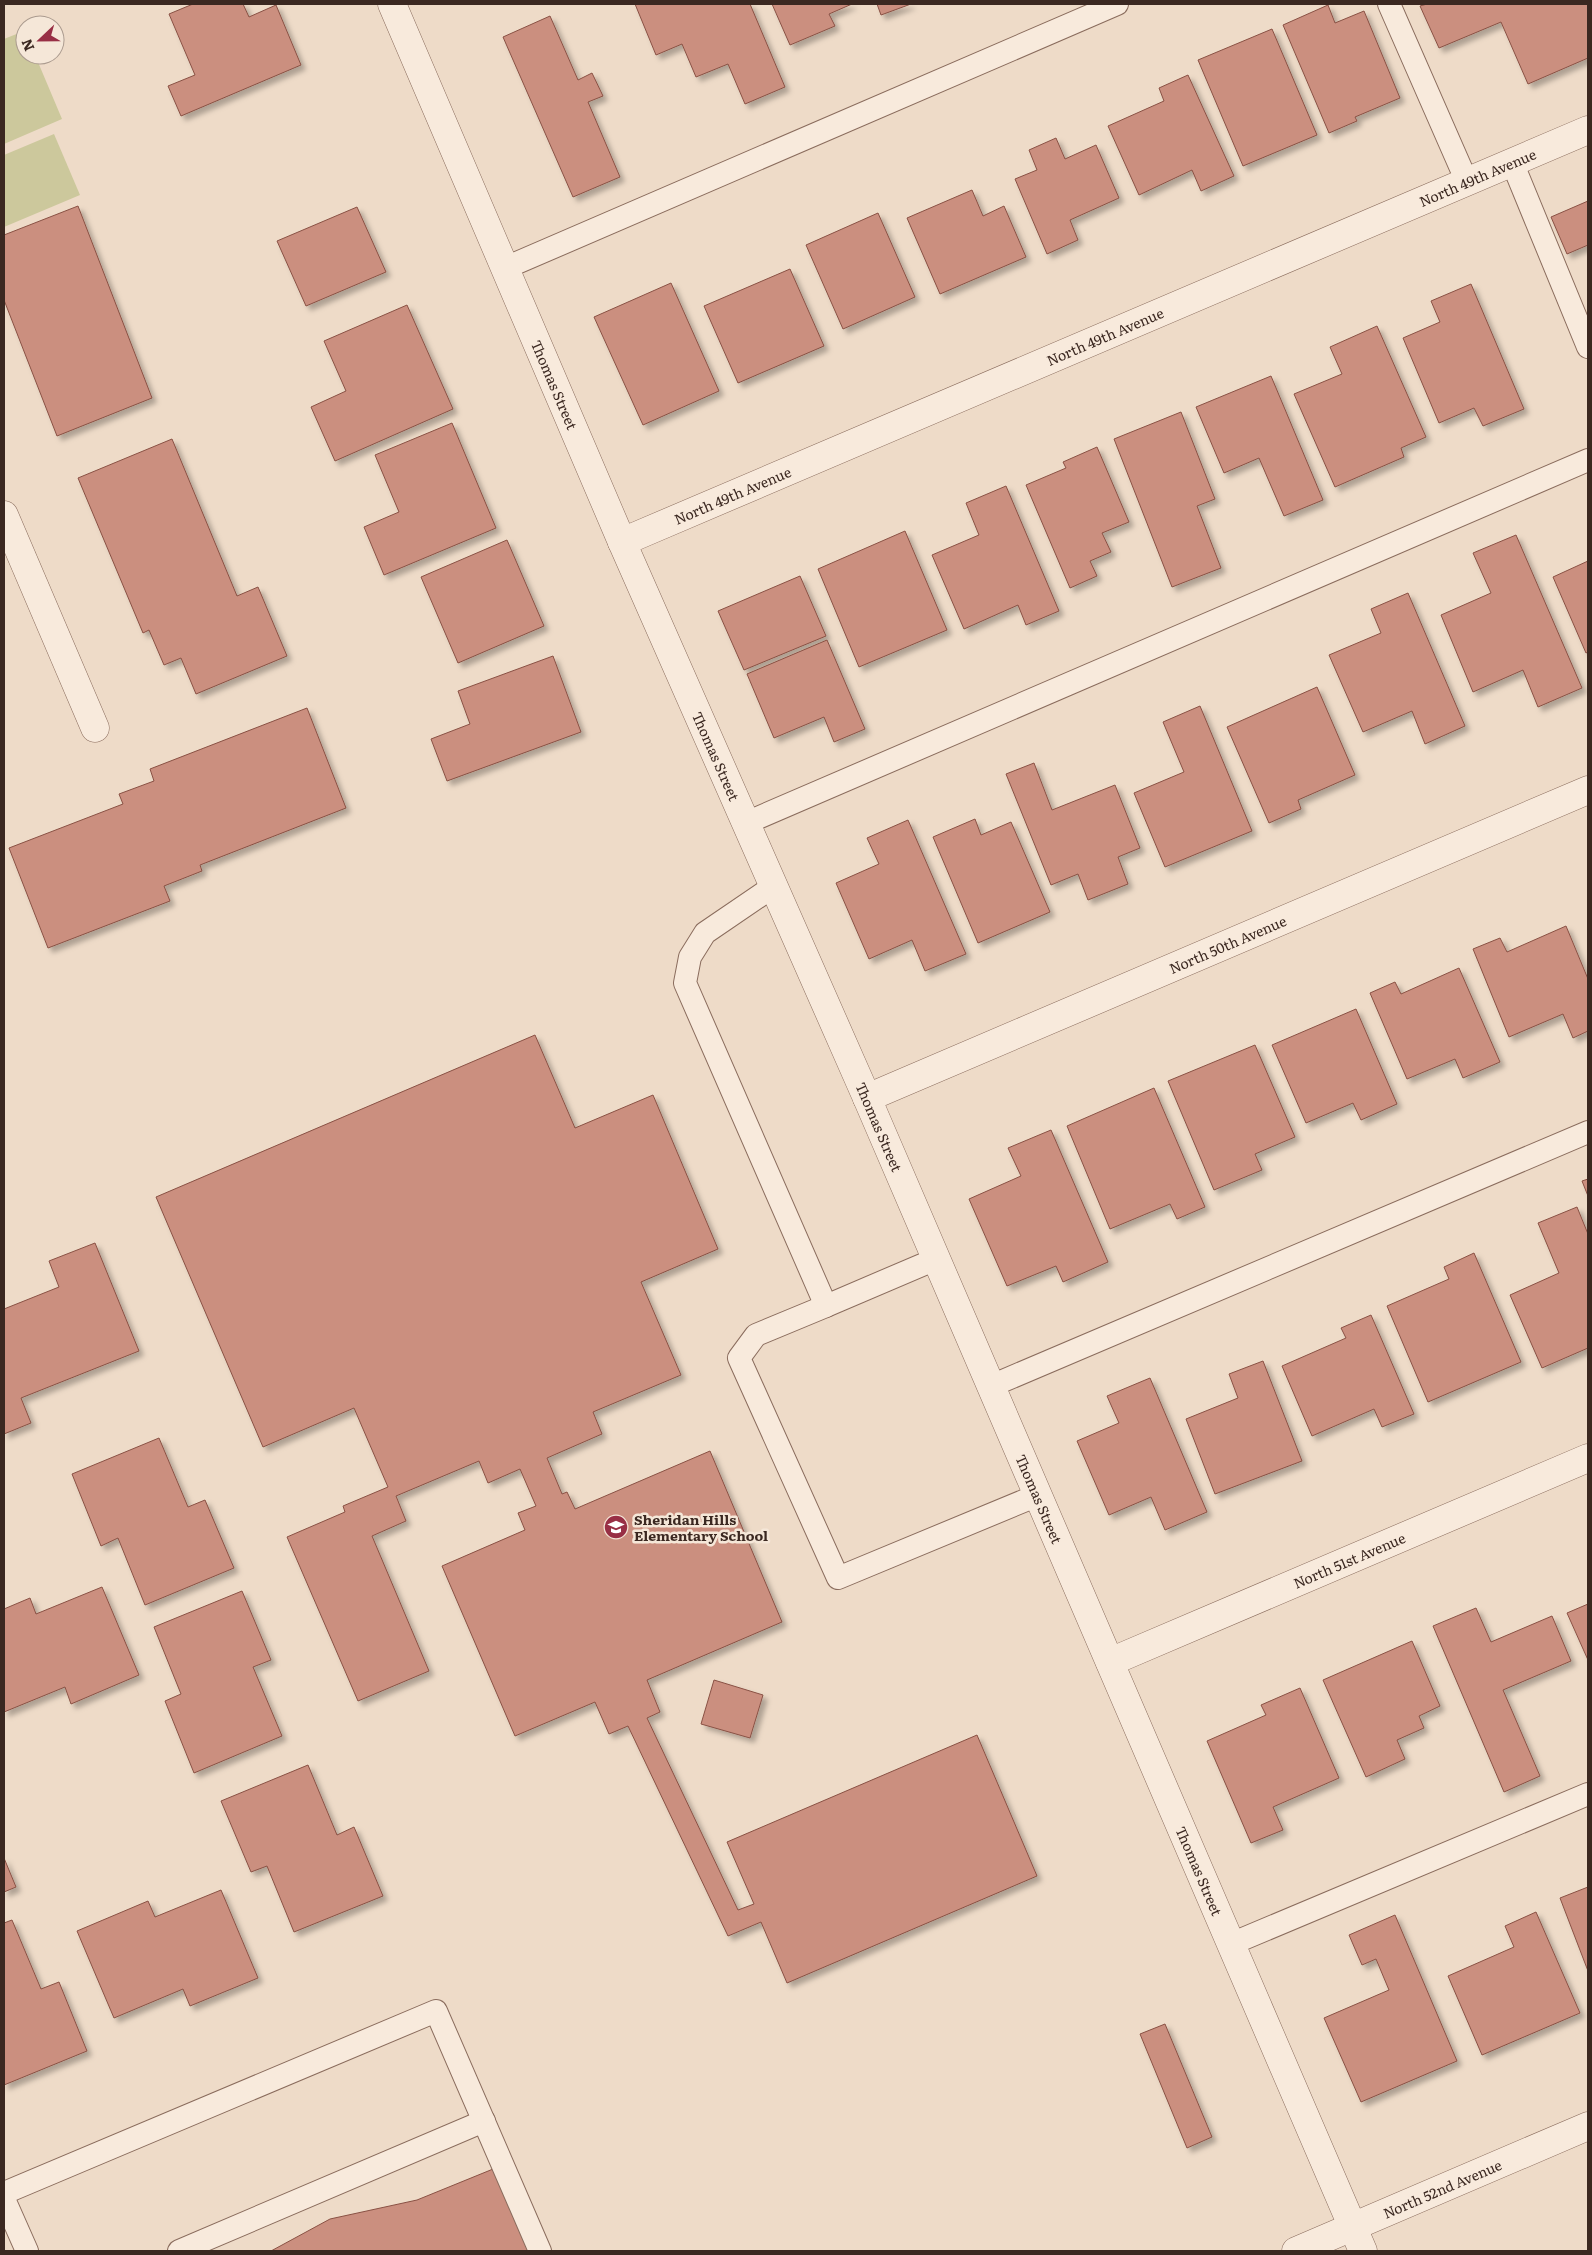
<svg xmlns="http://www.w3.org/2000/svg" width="1592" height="2255" font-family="Literata,serif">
  <defs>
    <filter id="shadow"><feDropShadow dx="4.5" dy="4.5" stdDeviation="2.5" flood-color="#0004"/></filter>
  </defs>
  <rect width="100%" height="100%" fill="#eedbc8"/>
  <g fill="#ccc89c">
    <polygon points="24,31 25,55 35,55 62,119 4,144 4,39"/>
    <polygon points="54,134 80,195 4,227 4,155"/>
  </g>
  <g fill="#cb8f7f" stroke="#895144" filter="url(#shadow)">
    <polygon points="193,4 243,4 249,17 276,5 301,65 181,116 168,86 195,75 169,14"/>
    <polygon points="635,4 750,4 785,87 745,104 728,64 696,77 682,44 656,55"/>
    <polygon points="772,4 852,4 829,14 835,26 790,45"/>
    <polygon points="877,4 911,4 881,15"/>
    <polygon points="1427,4 1588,4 1588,58 1528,84 1501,22 1439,48 1420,6"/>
    <polygon points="1328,5 1335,23 1364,11 1400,98 1355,117 1357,121 1329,133 1283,25"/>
    <polygon points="550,16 578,80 592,73 603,96 588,102 620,177 573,197 503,37"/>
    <polygon points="1272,29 1317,135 1243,166 1198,60"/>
    <polygon points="1188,75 1234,176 1201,191 1192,170 1139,195 1108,126 1164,101 1159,88"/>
    <polygon points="1056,138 1065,159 1096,145 1119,198 1070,220 1078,240 1047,254 1015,179 1037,170 1029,150"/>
    <polygon points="972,190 983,216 1004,206 1026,257 940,294 907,218"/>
    <polygon points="1588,201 1588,245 1567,254 1551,217"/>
    <polygon points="78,206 152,398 57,436 4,300 4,235"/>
    <polygon points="357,207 386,272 306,306 277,241"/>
    <polygon points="878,213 915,297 843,329 806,245"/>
    <polygon points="790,269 824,346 738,383 704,306"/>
    <polygon points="671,283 719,391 643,425 594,317"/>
    <polygon points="1471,284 1524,409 1483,426 1474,408 1439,423 1403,338 1440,322 1431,301"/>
    <polygon points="407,305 453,409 335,461 311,407 346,391 324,341"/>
    <polygon points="1377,326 1426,437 1401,448 1404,457 1335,487 1294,394 1342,374 1330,347"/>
    <polygon points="1271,376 1323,500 1284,516 1259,458 1224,473 1196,407"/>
    <polygon points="1181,412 1215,499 1197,506 1221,568 1172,587 1114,439"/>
    <polygon points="452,423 496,528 384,575 364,527 399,512 375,455"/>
    <polygon points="172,439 237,596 258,587 287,656 196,694 181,658 164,665 149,630 143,633 78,478"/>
    <polygon points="1097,447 1129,522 1102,533 1111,552 1090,561 1097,576 1070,588 1026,485 1066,468 1063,462"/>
    <polygon points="1006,486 1059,611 1026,625 1018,605 964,629 932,555 979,535 966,503"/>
    <polygon points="905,531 947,630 859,667 818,569"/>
    <polygon points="1516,535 1582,688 1538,707 1523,670 1473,692 1441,615 1491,593 1473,553"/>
    <polygon points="507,540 544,626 458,663 421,577"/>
    <polygon points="1588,561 1588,652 1586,653 1553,577"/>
    <polygon points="800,576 826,636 744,670 718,611"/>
    <polygon points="1408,593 1465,726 1425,744 1412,711 1363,732 1329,655 1381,633 1371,609"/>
    <polygon points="827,640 865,729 834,742 824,717 774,738 747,674"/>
    <polygon points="553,656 581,732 447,781 431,739 470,724 458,691"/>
    <polygon points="1317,687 1355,775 1298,800 1301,809 1269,823 1227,727"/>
    <polygon points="1200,706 1252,831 1165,867 1134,793 1184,772 1163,722"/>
    <polygon points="307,708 346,808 200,865 202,871 164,886 170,901 48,948 9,848 123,804 119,794 154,781 150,769"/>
    <polygon points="1034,763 1052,810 1115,785 1140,848 1118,857 1128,884 1088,900 1078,874 1051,885 1006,774"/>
    <polygon points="975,819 981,835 1011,822 1050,912 978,943 933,837"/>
    <polygon points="908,820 966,954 925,971 912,940 869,959 836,883 879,864 867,838"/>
    <polygon points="1566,926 1588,979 1588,1031 1573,1038 1563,1014 1509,1037 1473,949 1500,938 1507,952"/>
    <polygon points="1459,968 1500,1062 1463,1078 1455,1059 1407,1079 1370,993 1395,982 1401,994"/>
    <polygon points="1356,1009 1397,1104 1361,1120 1353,1103 1306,1123 1272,1045"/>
    <polygon points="535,1035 575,1128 653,1095 718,1249 641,1282 681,1375 593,1412 602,1434 547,1458 562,1494 567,1492 575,1509 710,1451 782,1622 647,1680 660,1712 647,1718 738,1910 754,1904 727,1842 977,1735 1037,1876 787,1983 761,1922 728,1936 628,1726 609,1734 595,1702 515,1736 442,1566 525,1530 518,1513 536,1506 520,1469 488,1483 479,1461 396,1496 406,1521 372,1536 429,1671 358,1701 287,1537 345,1512 343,1506 388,1487 354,1408 263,1447 156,1197"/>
    <polygon points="1255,1045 1295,1137 1255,1154 1262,1170 1214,1190 1168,1081"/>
    <polygon points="1154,1088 1205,1207 1177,1219 1170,1204 1110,1229 1067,1126"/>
    <polygon points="1051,1130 1108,1262 1063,1282 1056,1266 1007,1286 969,1199 1021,1176 1008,1148"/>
    <polygon points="1588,1179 1588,1196 1582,1181"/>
    <polygon points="1577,1207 1588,1234 1588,1348 1542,1368 1510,1295 1559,1273 1538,1223"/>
    <polygon points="95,1243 139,1351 21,1398 31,1423 4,1434 4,1309 59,1287 49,1261"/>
    <polygon points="1474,1253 1521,1362 1428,1402 1387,1306 1449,1279 1444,1267"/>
    <polygon points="1371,1315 1414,1414 1382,1427 1374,1409 1312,1436 1282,1366 1346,1338 1341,1328"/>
    <polygon points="1263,1361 1302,1461 1215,1494 1186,1419 1238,1398 1229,1374"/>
    <polygon points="1150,1378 1207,1512 1165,1530 1151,1497 1109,1515 1077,1441 1119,1423 1107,1396"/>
    <polygon points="159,1438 188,1507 205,1500 234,1568 145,1605 118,1538 101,1546 72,1474"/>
    <polygon points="102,1587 139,1675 71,1704 65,1687 4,1712 4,1609 30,1598 36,1614"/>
    <polygon points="242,1591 271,1660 253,1667 282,1736 194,1773 165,1701 181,1694 154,1627"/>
    <polygon points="1588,1604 1588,1660 1567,1613"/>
    <polygon points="1476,1608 1491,1642 1552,1616 1571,1661 1503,1690 1540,1776 1504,1792 1433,1626"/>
    <polygon points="1412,1641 1440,1706 1419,1716 1424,1728 1397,1740 1405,1759 1366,1777 1323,1680"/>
    <polygon points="714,1680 763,1695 750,1738 701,1724"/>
    <polygon points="1300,1688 1339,1778 1273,1807 1283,1830 1251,1843 1207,1741 1266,1715 1261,1705"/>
    <polygon points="308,1765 337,1835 354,1827 383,1896 294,1932 267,1866 251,1872 221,1801"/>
    <polygon points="4,1858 16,1887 4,1892"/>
    <polygon points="1588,1887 1588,1971 1560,1898"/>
    <polygon points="221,1890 258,1978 190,2006 183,1989 114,2018 77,1931 148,1901 155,1917"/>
    <polygon points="1536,1912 1580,2013 1482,2055 1448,1976 1514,1947 1505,1926"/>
    <polygon points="1395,1915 1457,2061 1361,2102 1324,2018 1389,1990 1376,1959 1362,1965 1349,1935"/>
    <polygon points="12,1920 41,1989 59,1982 87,2051 4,2085 4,1923"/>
    <polygon points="1165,2024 1212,2137 1187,2148 1140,2034"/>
    <polygon points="498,2167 533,2251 271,2251 330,2219 417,2200"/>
  </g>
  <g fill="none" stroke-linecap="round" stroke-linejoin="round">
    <g stroke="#8a6c5d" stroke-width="24">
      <g id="service">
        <polyline points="1389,4 1467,182"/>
        <polyline points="1512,162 1588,347"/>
        <polyline points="505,268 1117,4"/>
        <polyline points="746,823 1588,460"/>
        <polyline points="774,886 705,933 690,957 685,983 826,1306 936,1259"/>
        <polyline points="826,1306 756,1335 739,1358 838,1578 1038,1495"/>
        <polyline points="991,1386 1588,1132"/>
        <polyline points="1231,1944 1588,1794"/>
        <polyline points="4,2193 436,2011 540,2251"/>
        <polyline points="4,2199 27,2251"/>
        <polyline points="179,2251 484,2121"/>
      </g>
    </g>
    <g stroke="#8a6c5d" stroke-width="29">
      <g id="minor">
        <path id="s1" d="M392 4 622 542 867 1098 1363 2251"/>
        <polyline points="4,515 95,728"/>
        <path id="s2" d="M622 542 1588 130"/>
        <path id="s3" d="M867 1098 1588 790"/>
        <path id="s4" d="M1110 1662 1588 1458"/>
        <path id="s5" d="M1296 2251 1588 2126"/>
      </g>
    </g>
    <use href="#service" stroke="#f8eadc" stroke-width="22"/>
    <use href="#minor" stroke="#f8eadc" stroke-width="28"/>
  </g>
  <defs>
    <g id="school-disc" transform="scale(1.25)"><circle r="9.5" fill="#982f45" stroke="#f5e7d8"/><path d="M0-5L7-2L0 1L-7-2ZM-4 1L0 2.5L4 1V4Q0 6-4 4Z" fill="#fff"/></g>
  </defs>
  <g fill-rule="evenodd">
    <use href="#school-disc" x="616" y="1527"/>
  </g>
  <g text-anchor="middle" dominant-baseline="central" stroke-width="5" stroke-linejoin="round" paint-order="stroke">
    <g font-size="14" fill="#3b2821" stroke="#f5e7d8">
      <text stroke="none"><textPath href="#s2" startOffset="930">North 49th Avenue</textPath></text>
      <text stroke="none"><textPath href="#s2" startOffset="525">North 49th Avenue</textPath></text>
      <text stroke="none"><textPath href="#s1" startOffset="414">Thomas Street</textPath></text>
      <text stroke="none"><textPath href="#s2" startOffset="120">North 49th Avenue</textPath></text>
      <text stroke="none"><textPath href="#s1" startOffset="819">Thomas Street</textPath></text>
      <text stroke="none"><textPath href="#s3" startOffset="392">North 50th Avenue</textPath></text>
      <text stroke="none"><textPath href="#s1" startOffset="1224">Thomas Street</textPath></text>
      <text stroke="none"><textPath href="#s1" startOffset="1629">Thomas Street</textPath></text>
      <text stroke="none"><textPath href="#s4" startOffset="260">North 51st Avenue</textPath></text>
      <text stroke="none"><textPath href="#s1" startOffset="2034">Thomas Street</textPath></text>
      <text stroke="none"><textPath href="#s5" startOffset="159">North 52nd Avenue</textPath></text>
    </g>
    <g font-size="14" font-weight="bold" fill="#3b2821" stroke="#f5e7d8" text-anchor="start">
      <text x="634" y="1519">Sheridan Hills<tspan x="634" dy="16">Elementary School</tspan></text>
    </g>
  </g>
  <rect width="1592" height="2255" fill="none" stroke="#3b2821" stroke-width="10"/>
  <g transform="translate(40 40) rotate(248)"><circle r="24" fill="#f5e7d8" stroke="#ab9b8f"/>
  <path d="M0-4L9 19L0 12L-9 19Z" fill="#982f45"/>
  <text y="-8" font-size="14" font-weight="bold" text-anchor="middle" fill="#3b2821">N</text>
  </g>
</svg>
